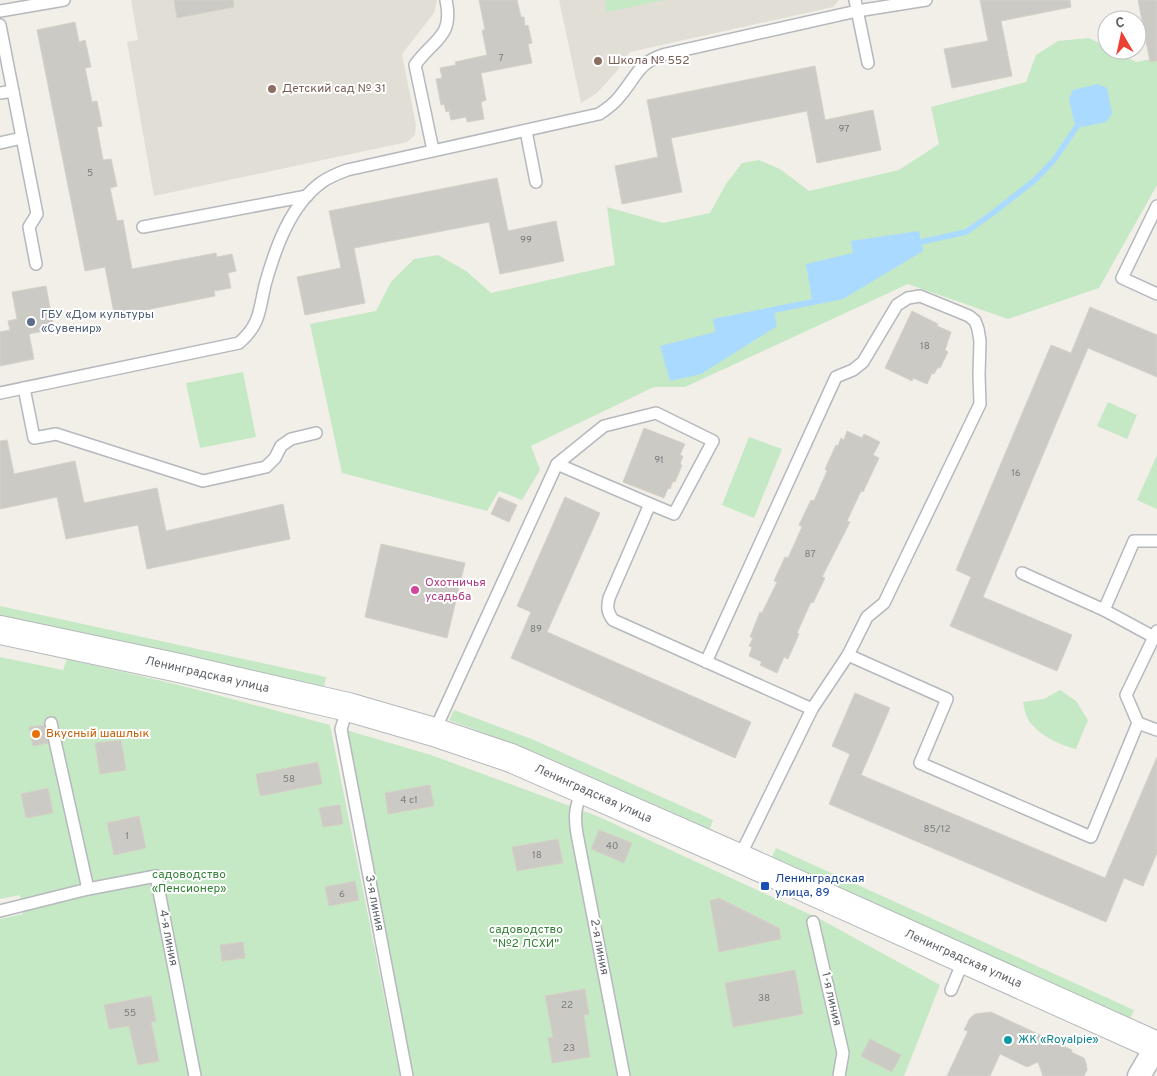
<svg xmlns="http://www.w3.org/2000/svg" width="1157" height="1076" font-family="Overpass,sans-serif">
  <rect width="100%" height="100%" fill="#f1efe8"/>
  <g fill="#e1ded6">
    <polygon points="131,0 437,0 434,13 402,54 416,125 415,135 407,142 154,196 127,42 138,40"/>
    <polygon points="559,0 839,0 833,7 630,52 617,71 597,93 581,103"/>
  </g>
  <g fill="#c5e8c5">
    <polygon points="605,0 664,0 607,12"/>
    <polygon points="1089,38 1107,47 1107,50 1112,50 1136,62 1157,58 1157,185 1099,288 1008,319 908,284 685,387 654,387 531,446 540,470 522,500 499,491 487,511 342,473 310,324 376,311 391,282 414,259 438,255 466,271 491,293 615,265 607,207 663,223 710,213 726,184 742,163 759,160 780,169 809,191 899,170 939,144 931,107 1026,82 1036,55 1058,41"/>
    <polygon points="243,372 256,437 200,448 186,383"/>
    <polygon points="1108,402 1137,415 1127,439 1097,426"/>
    <polygon points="749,437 782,449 754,518 722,505"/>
    <polygon points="1157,455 1157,509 1137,500"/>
    <polygon points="0,606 326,677 324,687 0,617"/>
    <polygon points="0,657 63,670 67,659 179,685 330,725 400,1076 0,1076 0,919 23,914 20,895 0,899"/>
    <path d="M1060 690 1076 701 1088 720 1076 749C1059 745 1039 735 1029 721 1026 716 1024 708 1023 702L1044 699Z"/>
    <polygon points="454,710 534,740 713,820 710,829 530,750 449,720"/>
    <polygon points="346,730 431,755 597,816 820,919 940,985 904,1076 411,1076"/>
    <polygon points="776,848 1134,1010 1130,1019 772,857"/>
  </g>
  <g fill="#aadaff">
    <polygon points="1098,84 1107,88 1112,114 1106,122 1082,127 1074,122 1069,98 1073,90"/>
    <polygon points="919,231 923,251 843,299 774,313 777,326 701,374 670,381 660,346 715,332 713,319 812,299 806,264 853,253 851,241"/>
  </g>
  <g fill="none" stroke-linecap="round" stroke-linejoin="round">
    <polyline stroke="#aadaff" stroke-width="5.5" points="921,242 966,232 993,213 1035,180 1054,160 1078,125"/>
  </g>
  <g fill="#cccac5" stroke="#d6d1c6">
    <polygon points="174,0 233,0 234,7 177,18"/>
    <polygon points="479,0 517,0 521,17 524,17 525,26 528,25 532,43 528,44 532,63 481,73 486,100 481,102 484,119 467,122 466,117 451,120 449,111 446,112 444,104 441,105 436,79 442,78 440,68 456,65 455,62 487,55 482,30 485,30"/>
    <polygon points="980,0 1070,0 1071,7 1001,21 1012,76 952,88 944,49 988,41"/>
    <polygon points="1138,0 1157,0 1157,61 1150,62"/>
    <polygon points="75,22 79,42 85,40 91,67 85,68 92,102 97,101 102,126 97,127 103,160 111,159 117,186 110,188 117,221 123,220 132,269 216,253 217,257 232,254 236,271 228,273 231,288 214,291 215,296 136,312 135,309 114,313 105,267 85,271 37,30"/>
    <polygon points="815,66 825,120 873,110 881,150 817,163 807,111 671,138 682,192 622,204 615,166 658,157 647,100"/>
    <polygon points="497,178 508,231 556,221 564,261 500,274 489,222 354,248 365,303 305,315 297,277 341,268 329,211"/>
    <polygon points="46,286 54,329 29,334 34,359 0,366 0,332 10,330 8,321 17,319 12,292"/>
    <polygon points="1090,307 1157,335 1157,377 1088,348 983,597 1072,635 1057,671 950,626 971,577 956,570 1051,345 1071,353"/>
    <polygon points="912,311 938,324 937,326 951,332 945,350 948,352 940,368 938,367 934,374 932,373 927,384 913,378 912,381 885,368"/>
    <polygon points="644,428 685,444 680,455 683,456 680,464 682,465 675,482 673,481 670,489 668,488 664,498 623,482"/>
    <polygon points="847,431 862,438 864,434 880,442 873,455 879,458 863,492 861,491 847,521 850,522 822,577 825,578 813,603 811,602 797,633 799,634 788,659 784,657 777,673 760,665 762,662 749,656 752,647 749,646 753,638 750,637 760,612 762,613 777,582 774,581 785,557 788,558 802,527 799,525 811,500 814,501 827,471 825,469 836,445 838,446 841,438 844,440"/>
    <polygon points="7,440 14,474 75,461 84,503 157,488 166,531 283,504 290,539 147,569 138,525 66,539 57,497 0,509 0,441"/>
    <polygon points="499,497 517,505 509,522 491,514"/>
    <polygon points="565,497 600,513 547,632 751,722 735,758 511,658 531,612 517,606"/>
    <polygon points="381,544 465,563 447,638 365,617"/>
    <polygon points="855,693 890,708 861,775 1105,878 1157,757 1157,853 1143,886 1124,878 1106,922 829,804 850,754 832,746"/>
    <polygon points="44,725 48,743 33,746 29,727"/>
    <polygon points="121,740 126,770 100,774 95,743"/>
    <polygon points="318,762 322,784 260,796 256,774"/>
    <polygon points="430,785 434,806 388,814 385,793"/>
    <polygon points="48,788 53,813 26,818 21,794"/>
    <polygon points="340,805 343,824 323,827 319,808"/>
    <polygon points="139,816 146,848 114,855 107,823"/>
    <polygon points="599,830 632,843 624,863 591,849"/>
    <polygon points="558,839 563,863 517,871 512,847"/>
    <polygon points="355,881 359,900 329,906 325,887"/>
    <polygon points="719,898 779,928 781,939 719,952 710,901"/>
    <polygon points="243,942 245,958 222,961 220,945"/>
    <polygon points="795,970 803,1014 733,1027 725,983"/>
    <polygon points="585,989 589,1014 584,1015 590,1057 552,1063 548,1038 553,1037 545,996"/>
    <polygon points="151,996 156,1021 151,1022 159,1061 138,1065 129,1026 109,1029 104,1005"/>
    <polygon points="991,1012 1072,1050 1071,1052 1084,1058 1086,1063 1087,1070 1084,1076 1043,1076 1038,1062 1027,1067 1000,1054 990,1076 947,1076 968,1031 964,1030 970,1018 975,1014"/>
    <polygon points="870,1039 901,1055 892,1072 861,1056"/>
  </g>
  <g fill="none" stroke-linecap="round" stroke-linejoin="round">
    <g stroke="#b5b8bc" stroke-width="14">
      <g id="service">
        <polyline points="855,0 868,63"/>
        <polyline points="0,11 64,0"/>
        <polyline points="0,25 37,214 29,227 36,264"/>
        <polyline points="0,93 13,91"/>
        <polyline points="526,131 536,182"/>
        <polyline points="0,143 22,138"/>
        <path d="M433 150 415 65C433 39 454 38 446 0"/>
        <polyline points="1157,206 1122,278 1157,294"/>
        <polyline points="143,227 307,196"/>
        <polyline points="24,388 34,438 56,434 203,481 266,467 275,458 281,446 291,439 316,433"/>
        <path d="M0 393 239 343C260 325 259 311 265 285 275 249 290 205 322 182 329 177 339 173 347 170L599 114C607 109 614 104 620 96 637 76 638 62 666 54L857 11 926 0"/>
        <polyline points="557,464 650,504"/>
        <polyline points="1022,573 1104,610 1154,637"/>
        <polyline points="1104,610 1134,541 1157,541"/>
        <polyline points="706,662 836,377 853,370 863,362 897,305 908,298 920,296 969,316 975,321 978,329 980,341 979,375 980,404 884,603 867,617 848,655"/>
        <polyline points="348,707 341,729 407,1076"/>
        <polyline points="51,723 88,889"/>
        <polyline points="1138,723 1157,730"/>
        <path d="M434 732 557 464 604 426 656 413 713 441 674 514 650 504 609 598C607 607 607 612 613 620L812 709"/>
        <path d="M583 790C575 806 574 816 577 834L624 1076"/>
        <polyline points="739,858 812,709 848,655 947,699 920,763 1091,837 1138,723 1126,695 1157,631"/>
        <polyline points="0,911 88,889 156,876 195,1076"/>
        <polyline points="813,922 843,1053 839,1076"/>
        <polyline points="951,990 964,959"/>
      </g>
    </g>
    <g stroke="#b5b8bc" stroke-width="25">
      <polyline id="minor" points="1139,1076 1157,1045"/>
    </g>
    <g stroke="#b5b8bc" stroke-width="30">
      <polyline id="tertiary" points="0,630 179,668 348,707 434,732 511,758 739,858 1157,1046"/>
    </g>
    <use href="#service" stroke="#fff" stroke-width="11"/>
    <use href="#minor" stroke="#fff" stroke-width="22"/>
    <use href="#tertiary" stroke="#fff" stroke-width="28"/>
  </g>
  <g fill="#8d6e63" stroke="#fff" stroke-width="2">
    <circle cx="598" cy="61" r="5"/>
    <circle cx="272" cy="89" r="5"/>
  </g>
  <circle fill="#5c6f8a" stroke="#fff" stroke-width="2" cx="31" cy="322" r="5"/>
  <circle fill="#d1479c" stroke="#fff" stroke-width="2" cx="415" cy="590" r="5"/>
  <circle fill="#e8710a" stroke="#fff" stroke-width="2" cx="36" cy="734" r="5"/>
  <rect fill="#1a4fb4" stroke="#fff" stroke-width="2" x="760" y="881" width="10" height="10" rx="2.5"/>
  <circle fill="#0f9aa8" stroke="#fff" stroke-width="2" cx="1008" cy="1040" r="5"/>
  <g text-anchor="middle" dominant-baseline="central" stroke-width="4" stroke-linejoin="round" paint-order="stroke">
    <g font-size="10" fill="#7a7d7f">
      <text x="501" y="58">7</text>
      <text x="844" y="129">97</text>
      <text x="90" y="173">5</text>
      <text x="526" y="240">99</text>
      <text x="925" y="346">18</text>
      <text x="659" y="460">91</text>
      <text x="1016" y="473">16</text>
      <text x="810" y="554">87</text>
      <text x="536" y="629">89</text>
      <text x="289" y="779">58</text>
      <text x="409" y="800">4 с1</text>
      <text x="937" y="829">85/12</text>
      <text x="127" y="836">1</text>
      <text x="612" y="846">40</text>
      <text x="537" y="855">18</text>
      <text x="342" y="894">6</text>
      <text x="764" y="998">38</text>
      <text x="567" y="1005">22</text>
      <text x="130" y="1013">55</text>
      <text x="569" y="1048">23</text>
    </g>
    <g font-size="12" fill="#785e54" stroke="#fff" text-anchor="start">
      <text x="608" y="61">Школа № 552</text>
      <text x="282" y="89">Детский сад № 31</text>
    </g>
    <g font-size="12" fill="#4e5e75" stroke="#fff" text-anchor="start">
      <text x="41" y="315">ГБУ «Дом культуры<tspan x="41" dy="14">«Сувенир»</tspan></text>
    </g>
    <g font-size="12" fill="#b23c85" stroke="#fff" text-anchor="start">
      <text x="425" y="583">Охотничья<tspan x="425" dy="14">усадьба</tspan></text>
    </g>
    <g font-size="12" fill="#5f6368" stroke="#fff">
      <text transform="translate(207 675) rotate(13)">Ленинградская улица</text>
      <text transform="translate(593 794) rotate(24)">Ленинградская улица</text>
      <text transform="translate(374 903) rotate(79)">3-я линия</text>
      <text transform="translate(168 938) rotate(79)">4-я линия</text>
      <text transform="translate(599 947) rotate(79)">2-я линия</text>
      <text transform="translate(963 959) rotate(24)">Ленинградская улица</text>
      <text transform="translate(831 999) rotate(77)">1-я линия</text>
    </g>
    <g font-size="12" fill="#c56008" stroke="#fff" text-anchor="start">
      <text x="46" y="734">Вкусный шашлык</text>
    </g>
    <g font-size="12" fill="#348238" stroke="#fff">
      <text x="189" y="875">садоводство<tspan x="189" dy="14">«Пенсионер»</tspan></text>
      <text x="526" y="930">садоводство<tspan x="526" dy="14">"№2 ЛСХИ"</tspan></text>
    </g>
    <g font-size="12" fill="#164399" stroke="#fff" text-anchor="start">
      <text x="775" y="879">Ленинградская<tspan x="775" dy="14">улица, 89</tspan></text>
    </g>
    <g font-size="12" fill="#0d838f" stroke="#fff" text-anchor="start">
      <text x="1018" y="1040">ЖК «Royalpie»</text>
    </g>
  </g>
  <g transform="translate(1122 35) rotate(351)"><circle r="24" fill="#ffffff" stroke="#bfc1c3"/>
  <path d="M0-4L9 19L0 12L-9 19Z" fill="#ea4335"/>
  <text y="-8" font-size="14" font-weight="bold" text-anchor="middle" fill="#5f6368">С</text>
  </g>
</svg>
